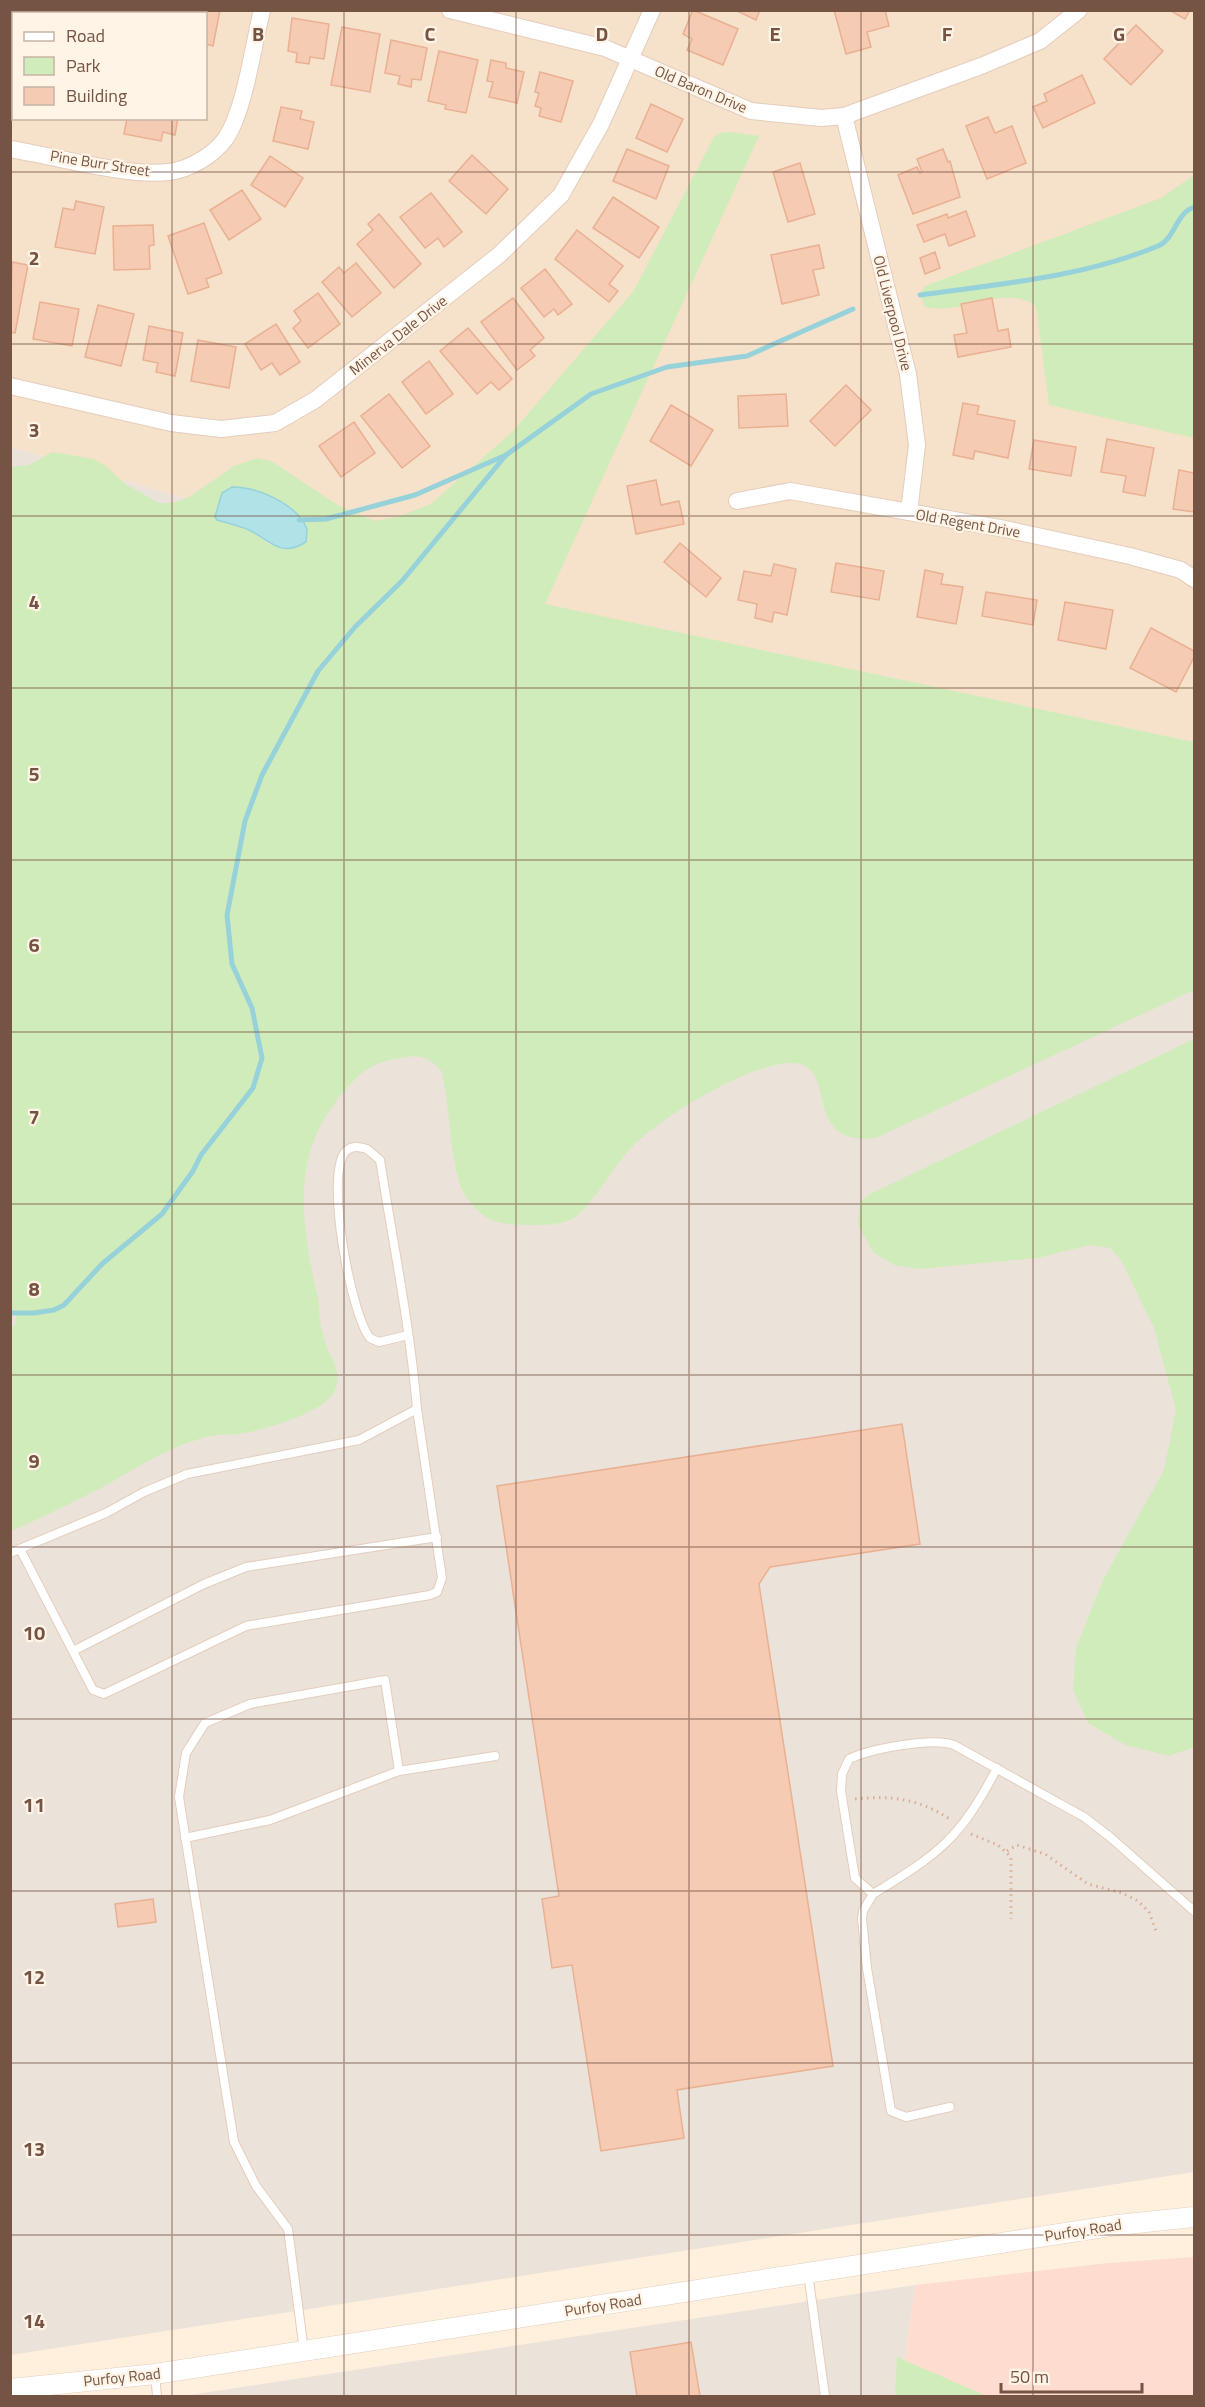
<svg xmlns="http://www.w3.org/2000/svg" width="1205" height="2407" font-family="'Titillium Web',sans-serif">
  <rect width="100%" height="100%" fill="#fef0dd"/>
  <path fill="#f6e1cb" fill-rule="evenodd" d="M10 11H1194V742L545 605 11 447ZM14 14H206V118H14Z"/>
  <polygon fill="#ffdcd0" points="1194,2257 1194,2396 900,2396 915,2285 1108,2263"/>
  <g fill="#ebe2da">
    <polygon points="11,447 545,605 1194,742 1194,2172 11,2355"/>
    <polygon points="915,2285 900,2396 183,2396"/>
  </g>
  <g fill="#d1ecbb" fill-rule="evenodd">
    <path d="M730 132 759 136 545 604 1194 742V990L876 1138C797 1147 842 1061 790 1063 746 1065 662 1116 631 1148 614 1165 589 1212 570 1220 555 1227 504 1227 489 1219 478 1213 464 1197 460 1185 449 1149 450 1109 442 1072 425 1052 415 1055 390 1060 365 1065 350 1083 335 1103 291 1160 302 1228 317 1294 320 1308 319 1325 324 1339 330 1358 345 1374 333 1394 320 1414 261 1431 238 1434 229 1435 220 1434 211 1436 172 1444 135 1469 101 1488 71 1503 41 1518 11 1531L10 1329 16 1324V1312L10 1308V467L29 465 52 452 94 459 106 466 125 484 159 503H172L189 497 234 466 257 458 271 461 341 507 375 521 401 516 431 504 513 431 633 292 714 137 720 133ZM265 493 294 512 270 545 249 530 217 520Z"/>
    <path d="M1194 175V438L1049 405 1036 306C1003 283 961 316 925 307L920 295 925 286 1161 198Z"/>
    <polygon points="1194,1039 1194,1747 1169,1756 1125,1745 1088,1723 1073,1690 1076,1648 1103,1580 1164,1470 1176,1410 1154,1328 1121,1260 1110,1248 1089,1245 1037,1258 918,1269 894,1265 873,1252 858,1225 860,1202 868,1195"/>
    <polygon points="897,2357 987,2396 895,2396"/>
  </g>
  <path fill="#b1e2e8" stroke="#97d2da" stroke-width="1.5" d="M232 487C258 487 297 504 307 529L306 542C280 558 271 541 249 530 240 526 227 523 217 520L215 517 222 493Z"/>
  <g fill="none" stroke-linecap="round" stroke-linejoin="round">
    <g stroke="#97d2da" stroke-width="5">
      <path d="M920 295C999 284 1084 277 1158 246 1175 239 1176 213 1194 207"/>
      <polyline points="299,520 326,519 415,495 506,455 591,394 667,367 747,356 853,309"/>
      <polyline points="10,1313 34,1313 54,1310 64,1305 102,1264 162,1214 193,1171 201,1155 253,1088 262,1058 252,1008 232,964 227,915 245,821 262,775 318,671 355,627 402,581 506,455"/>
    </g>
  </g>
  <g fill="#f5cbb3" stroke="#e9b092" stroke-width="1.5">
    <polygon points="167,10 220,10 213,46 206,44 206,14 158,14 166,13"/>
    <polygon points="693,10 738,29 723,65 687,50 692,39 683,34"/>
    <polygon points="735,10 760,10 756,20"/>
    <polygon points="834,10 885,10 889,26 867,32 871,47 846,54"/>
    <polygon points="1169,10 1190,10 1185,19"/>
    <polygon points="292,18 329,24 324,59 310,57 309,64 296,62 297,53 288,51"/>
    <polygon points="1136,25 1163,51 1131,85 1104,59"/>
    <polygon points="342,27 380,34 370,92 331,85"/>
    <polygon points="391,40 427,48 421,80 412,79 411,87 398,84 400,76 385,73"/>
    <polygon points="439,51 478,60 466,113 445,109 446,105 428,101"/>
    <polygon points="491,60 506,63 506,68 524,72 517,103 489,97 493,82 487,81"/>
    <polygon points="540,72 573,81 561,122 539,116 541,108 535,106 539,93 535,92"/>
    <polygon points="1082,75 1095,103 1043,128 1033,107 1047,101 1044,94"/>
    <polygon points="651,104 683,119 667,152 636,138"/>
    <polygon points="281,107 302,111 300,119 314,122 308,149 273,141"/>
    <polygon points="988,117 995,133 1012,126 1026,163 987,179 966,126"/>
    <polygon points="127,118 178,118 175,135 163,132 161,141 124,134"/>
    <polygon points="627,149 669,166 656,199 613,181"/>
    <polygon points="943,149 948,162 950,161 960,197 913,214 898,175 917,167 920,173 922,172 917,159"/>
    <polygon points="472,155 508,189 486,214 449,181"/>
    <polygon points="270,156 303,178 285,207 251,185"/>
    <polygon points="800,163 815,214 788,222 773,172"/>
    <polygon points="242,190 261,219 229,240 210,210"/>
    <polygon points="431,193 462,232 444,247 438,238 425,248 400,217"/>
    <polygon points="613,197 659,227 639,258 593,228"/>
    <polygon points="76,201 104,207 95,254 55,247 63,208 74,210"/>
    <polygon points="966,211 975,236 949,246 945,234 924,242 917,225 947,214 948,218"/>
    <polygon points="379,214 421,264 394,288 357,244 373,230 368,224"/>
    <polygon points="204,223 222,273 206,279 209,287 188,294 168,236"/>
    <polygon points="153,225 154,245 149,246 150,269 114,270 113,226"/>
    <polygon points="577,230 623,266 609,284 618,291 609,302 555,259"/>
    <polygon points="819,245 824,268 813,270 819,295 782,304 771,255"/>
    <polygon points="935,252 940,268 925,274 920,258"/>
    <polygon points="12,262 28,265 15,333 10,332"/>
    <polygon points="356,263 381,293 352,317 322,282 339,267 344,273"/>
    <polygon points="545,269 572,304 558,315 554,309 544,317 521,288"/>
    <polygon points="318,293 340,324 308,348 293,328 301,321 294,311"/>
    <polygon points="513,298 544,338 530,350 535,356 517,370 481,322"/>
    <polygon points="992,298 998,331 1008,329 1011,347 958,357 954,335 967,333 961,304"/>
    <polygon points="40,302 79,309 72,346 33,339"/>
    <polygon points="98,305 134,314 121,366 85,357"/>
    <polygon points="276,324 300,362 280,375 272,363 261,370 245,344"/>
    <polygon points="149,326 183,333 175,376 156,372 158,363 143,360"/>
    <polygon points="468,328 512,379 499,390 491,382 477,394 440,351"/>
    <polygon points="198,340 236,347 229,388 191,381"/>
    <polygon points="429,361 453,394 426,414 402,382"/>
    <polygon points="846,385 871,410 835,446 810,421"/>
    <polygon points="389,394 430,446 402,468 361,416"/>
    <polygon points="786,394 788,426 739,428 738,396"/>
    <polygon points="963,403 979,406 977,414 1015,421 1008,458 975,451 973,459 953,455"/>
    <polygon points="671,405 713,430 691,466 650,441"/>
    <polygon points="354,422 375,453 341,477 319,446"/>
    <polygon points="1107,439 1154,448 1145,496 1123,492 1126,476 1101,472"/>
    <polygon points="1034,440 1076,447 1071,476 1029,469"/>
    <polygon points="1179,470 1194,473 1194,512 1173,509"/>
    <polygon points="656,480 661,505 679,501 684,524 636,534 627,486"/>
    <polygon points="680,543 721,578 706,597 664,562"/>
    <polygon points="836,563 884,571 879,600 831,592"/>
    <polygon points="774,564 796,569 787,615 774,612 772,622 755,618 757,604 738,600 744,571 771,576"/>
    <polygon points="925,570 943,574 941,584 963,587 956,624 917,617"/>
    <polygon points="986,592 1037,600 1033,625 982,616"/>
    <polygon points="1065,602 1113,610 1106,649 1058,640"/>
    <polygon points="1151,628 1194,651 1194,657 1176,692 1130,668"/>
    <polygon points="902,1424 920,1544 770,1567 759,1584 833,2066 677,2090 684,2138 601,2151 572,1965 552,1968 542,1899 559,1896 497,1486"/>
    <polygon points="153,1899 156,1922 118,1927 115,1904"/>
    <polygon points="691,2342 700,2396 637,2396 630,2352"/>
  </g>
  <g fill="none" stroke-linecap="round" stroke-linejoin="round">
    <g stroke="#e4cdbc" stroke-width="10">
      <g id="service">
        <path d="M408 1335 379 1342 370 1338C351 1315 324 1173 346 1151 352 1145 360 1147 367 1149L380 1160C393 1243 410 1325 417 1409"/>
        <polyline points="10,1553 106,1513 144,1492 187,1474 359,1440 417,1409 442,1578 437,1592 430,1595 246,1626 104,1694 93,1690 21,1551"/>
        <polyline points="73,1651 204,1584 246,1567 437,1537"/>
        <polyline points="185,1838 270,1820 399,1771 495,1756"/>
        <path d="M873 1894C940 1853 960 1839 997 1768"/>
        <path d="M950 2107 906 2117 891 2111 867 1968 862 1919 863 1911 873 1894 855 1878 841 1791 842 1774 849 1759C870 1749 932 1737 954 1745L1084 1817 1110 1837 1194 1911"/>
        <polyline points="808,2273 825,2396"/>
        <polyline points="304,2351 288,2229 256,2186 234,2142 179,1797 186,1753 205,1723 250,1704 385,1680 399,1771"/>
        <polyline points="155,2374 157,2396"/>
      </g>
    </g>
    <g stroke="#e4cdbc" stroke-width="18">
      <g id="minor">
        <polyline points="450,10 605,48 751,111 821,118 844,116 981,66 1040,41 1079,10"/>
        <polyline points="844,116 908,374 917,445 909,512"/>
        <path d="M10 149C54 156 127 177 168 172 189 170 214 155 226 138 245 109 253 46 262 10"/>
        <polyline points="10,386 171,423 221,429 275,423 315,400 499,255 561,195 601,124 652,10"/>
        <polyline points="737,501 790,491 1005,529 1130,556 1181,570 1194,579"/>
      </g>
    </g>
    <g stroke="#e4cdbc" stroke-width="21">
      <polyline id="tertiary" points="10,2389 155,2374 1117,2225 1194,2217"/>
    </g>
    <g stroke="#d9ae97" stroke-width="3" stroke-dasharray="1.5 4.5" stroke-linecap="butt">
      <path d="M855 1799C892 1795 920 1799 951 1820"/>
      <polyline points="971,1834 998,1845 1011,1857 1011,1919"/>
      <polyline points="1007,1851 1017,1845 1045,1854 1088,1884 1122,1893 1138,1901 1149,1912 1156,1931"/>
    </g>
    <use href="#service" stroke="#fff" stroke-width="8"/>
    <use href="#minor" stroke="#fff" stroke-width="16"/>
    <use href="#tertiary" stroke="#fff" stroke-width="20"/>
  </g>
  <path fill="none" stroke="#755444" stroke-width="1.5" stroke-opacity="0.55" d="M172 10V14M344 10V2396M516 10V2396M689 10V2396M861 10V2396M1033 10V2396M172 118V2396M10 172H1194M10 344H1194M10 516H1194M10 688H1194M10 860H1194M10 1032H1194M10 1204H1194M10 1375H1194M10 1547H1194M10 1719H1194M10 1891H1194M10 2063H1194M10 2235H1194"/>
  <g text-anchor="middle" dominant-baseline="central" stroke-width="4.5" stroke-linejoin="round" paint-order="stroke">
    <g font-size="15" fill="#755444" stroke="#fff4e5">
      <text transform="translate(701 89) rotate(23)">Old Baron Drive</text>
      <text transform="translate(100 163) rotate(9)">Pine Burr Street</text>
      <text transform="translate(893 313) rotate(76)">Old Liverpool Drive</text>
      <text transform="translate(398 335) rotate(-38)">Minerva Dale Drive</text>
      <text transform="translate(968 523) rotate(10)">Old Regent Drive</text>
      <text transform="translate(1083 2230) rotate(-9)">Purfoy Road</text>
      <text transform="translate(603 2305) rotate(-9)">Purfoy Road</text>
      <text transform="translate(122 2377) rotate(-6)">Purfoy Road</text>
    </g>
  </g>
  <g font-size="20" text-anchor="middle" font-weight="bold" fill="#755444" stroke="#fff4e5" stroke-width="4.5" stroke-linejoin="round" paint-order="stroke">
    <text x="258" y="41">B</text>
    <text x="430" y="41">C</text>
    <text x="602" y="41">D</text>
    <text x="775" y="41">E</text>
    <text x="947" y="41">F</text>
    <text x="1119" y="41">G</text>
    <text x="34" y="265">2</text>
    <text x="34" y="437">3</text>
    <text x="34" y="609">4</text>
    <text x="34" y="781">5</text>
    <text x="34" y="952">6</text>
    <text x="34" y="1124">7</text>
    <text x="34" y="1296">8</text>
    <text x="34" y="1468">9</text>
    <text x="34" y="1640">10</text>
    <text x="34" y="1812">11</text>
    <text x="34" y="1984">12</text>
    <text x="34" y="2156">13</text>
    <text x="34" y="2328">14</text>
  </g>
  <rect width="1205" height="2407" fill="none" stroke="#755444" stroke-width="24"/>
  <rect x="12" y="12" width="195" height="108" fill="#fff4e5" stroke="#c8b4a5" stroke-width="1.5"/>
  <rect x="24" y="32" width="30" height="9" fill="#ffffff" stroke="#c8b4a5" stroke-width="1.5"/>
  <text x="66" y="42" font-size="18" fill="#755444">Road</text>
  <rect x="24" y="57" width="30" height="18" fill="#d1ecbb" stroke="#c8b4a5" stroke-width="1.5"/>
  <text x="66" y="72" font-size="18" fill="#755444">Park</text>
  <rect x="24" y="87" width="30" height="18" fill="#f5cbb3" stroke="#c8b4a5" stroke-width="1.5"/>
  <text x="66" y="102" font-size="18" fill="#755444">Building</text>
  <path d="M1001 2383v9h141v-9" fill="none" stroke="#755444" stroke-width="3"/>
  <text x="1010" y="2383" font-size="18" fill="#755444" stroke="#fff4e5" stroke-width="4.5" paint-order="stroke">50 m</text>
</svg>
